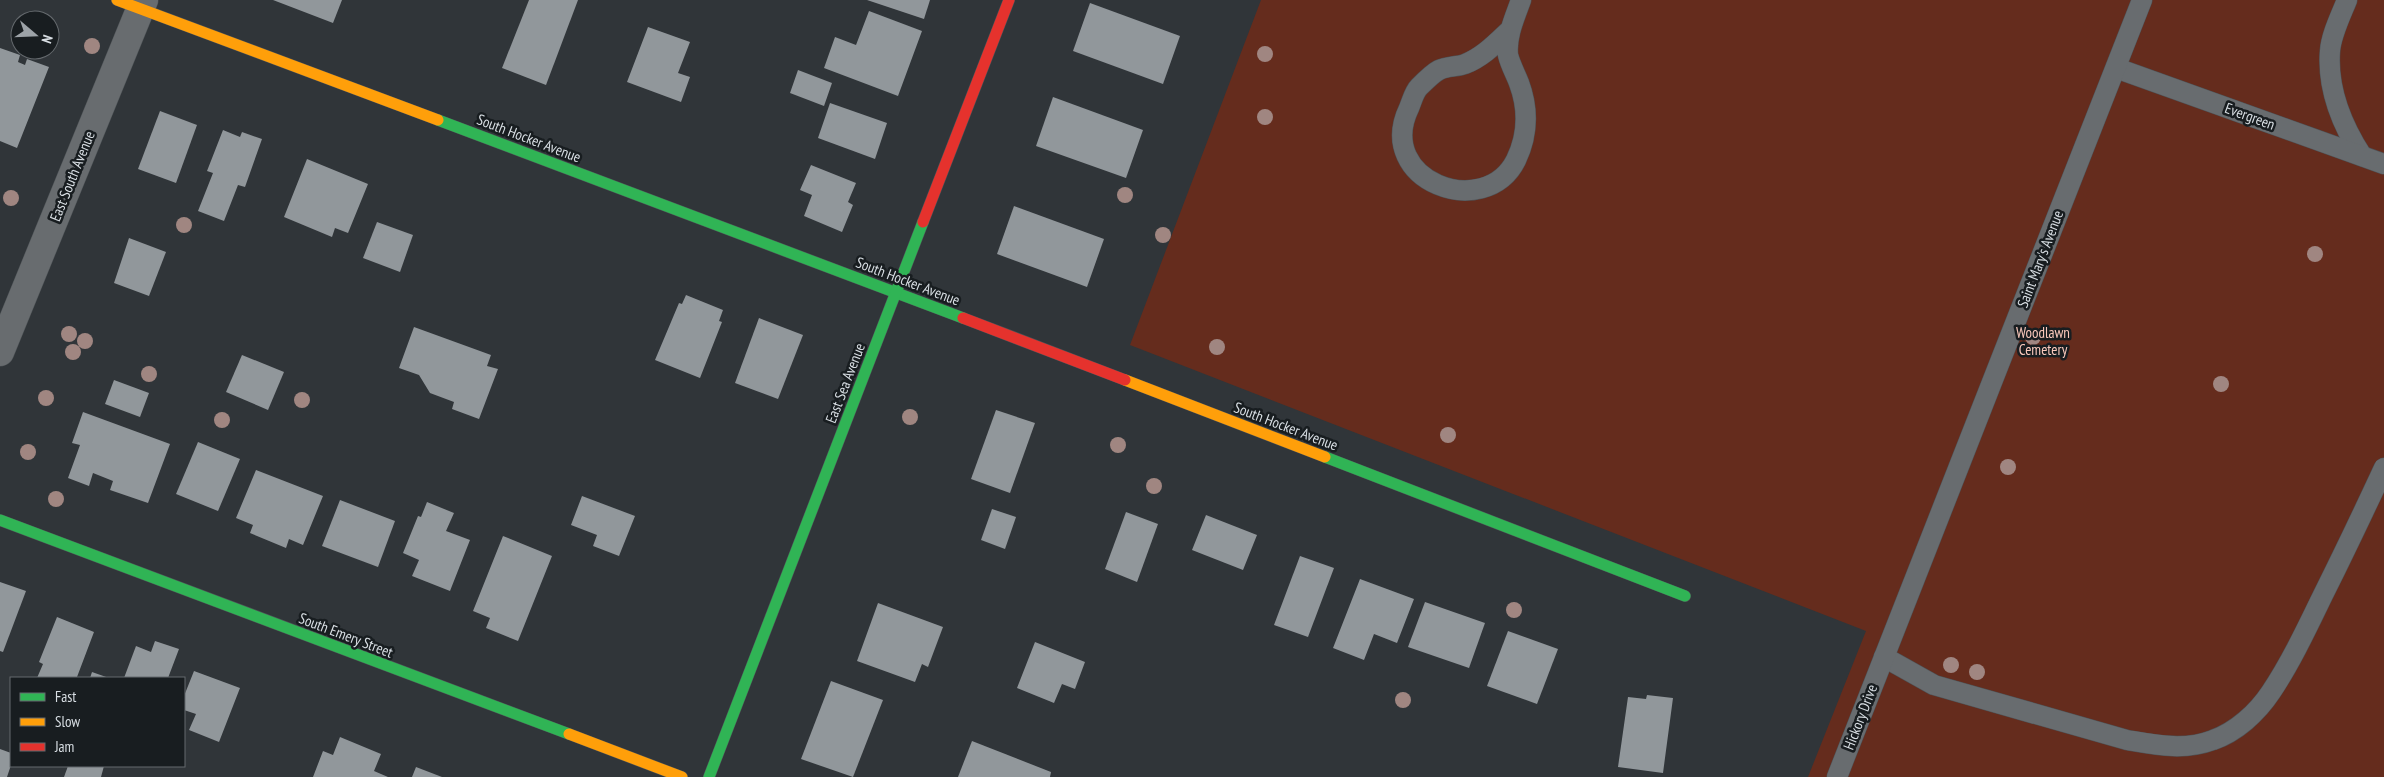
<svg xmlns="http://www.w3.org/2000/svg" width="2384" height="777" font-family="'PT Sans Narrow',sans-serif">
  <rect width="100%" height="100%" fill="#303539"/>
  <polygon fill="#652c1d" points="1261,0 2384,0 2384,777 1808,777 1866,631 1130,345"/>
  <g fill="#91979b">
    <polygon points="273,0 342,0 333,23"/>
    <polygon points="529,0 578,0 546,85 502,68"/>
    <polygon points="867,0 930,0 924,19"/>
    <polygon points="1090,3 1180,36 1163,84 1073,51"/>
    <polygon points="869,11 922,31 898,96 824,68 835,37 856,45"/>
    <polygon points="648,27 690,42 678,73 690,77 681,102 627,82"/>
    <polygon points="0,48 20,55 18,62 25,65 27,59 49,67 17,148 0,141"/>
    <polygon points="798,70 832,83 824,106 790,93"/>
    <polygon points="1053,97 1143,130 1126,178 1036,146"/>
    <polygon points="830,103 887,123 875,159 818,138"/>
    <polygon points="160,111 197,125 176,183 138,169"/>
    <polygon points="223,130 240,137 242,132 262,139 245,187 238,185 224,221 198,211 213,173 207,171"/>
    <polygon points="307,159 368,184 348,233 335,228 332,237 284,217"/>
    <polygon points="811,165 856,183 848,202 853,205 842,232 804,216 812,195 800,190"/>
    <polygon points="1014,206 1104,239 1087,287 997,254"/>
    <polygon points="377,222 413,235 400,272 363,258"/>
    <polygon points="129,238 166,252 149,296 114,283"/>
    <polygon points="686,295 723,310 719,321 722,322 700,378 655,360 679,303 682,304"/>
    <polygon points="759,318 803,335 778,399 735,383"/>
    <polygon points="414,327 491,355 487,366 498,369 479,419 452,409 454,402 430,393 419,375 399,368"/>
    <polygon points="242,355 284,372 268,410 226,392"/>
    <polygon points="114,380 149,393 140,417 105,404"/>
    <polygon points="996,410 1035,423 1010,493 971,479"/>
    <polygon points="83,412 170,444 148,503 110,490 113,481 93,473 89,486 68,478 80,445 72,443"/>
    <polygon points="198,442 240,459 218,511 176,494"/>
    <polygon points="256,470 323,496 303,545 289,539 286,548 250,533 253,525 236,518"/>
    <polygon points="582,496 635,516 619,556 593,546 597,535 571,525"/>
    <polygon points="340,500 395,521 378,567 322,546"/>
    <polygon points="427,502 454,513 446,531 470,540 450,591 412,576 419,560 403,553 418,516 421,517"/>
    <polygon points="992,509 1016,517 1005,549 981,540"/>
    <polygon points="1126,512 1158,524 1137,582 1105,569"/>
    <polygon points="1206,515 1257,535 1243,570 1192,550"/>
    <polygon points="503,536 552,556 518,641 486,628 490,618 473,611"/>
    <polygon points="1300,556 1334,568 1308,637 1274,625"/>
    <polygon points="1360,579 1414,599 1397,643 1374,634 1364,660 1333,648"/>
    <polygon points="0,582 26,591 3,652 0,651"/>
    <polygon points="1425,602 1485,623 1469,668 1408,647"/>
    <polygon points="878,603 943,627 928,667 922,664 915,682 857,661"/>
    <polygon points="57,617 94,632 77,677 37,678 43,664 39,662"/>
    <polygon points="1508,631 1558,649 1537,704 1487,686"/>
    <polygon points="155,641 179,649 168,678 124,678 136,646 151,652"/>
    <polygon points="1035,642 1085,662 1075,689 1062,684 1054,703 1017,688"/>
    <polygon points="194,671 240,688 219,742 189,730 196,714 184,710 184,696"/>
    <polygon points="92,672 109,678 90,678"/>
    <polygon points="831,681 883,700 853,777 801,759"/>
    <polygon points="1647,695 1673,698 1663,773 1618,767 1628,697 1646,699"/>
    <polygon points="340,737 381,754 374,771 388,777 313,777 323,751 333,755"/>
    <polygon points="972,741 1051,772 1050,777 958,777"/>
    <polygon points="0,749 11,753 11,765 7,777 0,777"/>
    <polygon points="68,766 104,766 101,777 64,777"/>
    <polygon points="416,767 442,777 412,777"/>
  </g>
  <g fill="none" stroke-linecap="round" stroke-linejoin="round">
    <g stroke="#4e5357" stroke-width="21">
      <g id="lane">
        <path d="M2347 0C2341 15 2331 35 2330 51 2327 90 2342 125 2362 156"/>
        <path d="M1510 30C1496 43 1483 57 1465 64 1457 67 1447 66 1439 70 1433 73 1424 82 1419 87 1414 92 1412 101 1409 108 1374 181 1485 222 1516 160 1528 135 1529 110 1519 83 1516 75 1510 64 1508 55 1506 36 1515 17 1521 0"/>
        <polyline points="2116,68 2384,164"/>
        <path d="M1884 657 1934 685 2127 740C2156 745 2184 751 2213 740 2236 732 2257 713 2271 692 2291 662 2307 628 2323 595 2344 553 2364 511 2384 468"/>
        <polyline points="1837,777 2142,0"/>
      </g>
    </g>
    <g stroke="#4e5357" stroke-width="29">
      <polyline id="street" points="0,352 144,0"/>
    </g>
    <g stroke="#4e5357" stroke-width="12">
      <g id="fast">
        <polyline points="438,120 963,318"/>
        <polyline points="1325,457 1685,596"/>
        <polyline points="0,520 569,734"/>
        <polyline points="709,777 923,222"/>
      </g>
    </g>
    <g stroke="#4e5357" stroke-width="12">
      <g id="slow">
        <polyline points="117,0 438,120"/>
        <polyline points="1125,380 1325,457"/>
        <polyline points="569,734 682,777"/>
      </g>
    </g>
    <g stroke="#4e5357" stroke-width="12">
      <g id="jam">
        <polyline points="923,222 1009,0"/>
        <polyline points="963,318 1125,380"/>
      </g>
    </g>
    <use href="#lane" stroke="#686c6f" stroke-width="20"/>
    <use href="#street" stroke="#686c6f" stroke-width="28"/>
    <use href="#fast" stroke="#30b455" stroke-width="11"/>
    <use href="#slow" stroke="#ff9f0a" stroke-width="11"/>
    <use href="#jam" stroke="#e5322d" stroke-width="11"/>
  </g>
  <g fill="#a08681">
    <circle cx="92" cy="46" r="8"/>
    <circle cx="1265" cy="54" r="8"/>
    <circle cx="1265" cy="117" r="8"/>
    <circle cx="1125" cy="195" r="8"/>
    <circle cx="11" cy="198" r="8"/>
    <circle cx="184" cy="225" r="8"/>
    <circle cx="1163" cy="235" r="8"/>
    <circle cx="2315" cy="254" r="8"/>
    <circle cx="69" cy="334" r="8"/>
    <circle cx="2033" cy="337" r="8"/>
    <circle cx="85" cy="341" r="8"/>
    <circle cx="1217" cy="347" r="8"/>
    <circle cx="73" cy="352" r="8"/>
    <circle cx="149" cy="374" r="8"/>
    <circle cx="2221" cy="384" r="8"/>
    <circle cx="46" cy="398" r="8"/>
    <circle cx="302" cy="400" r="8"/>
    <circle cx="910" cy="417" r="8"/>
    <circle cx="222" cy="420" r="8"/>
    <circle cx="1448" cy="435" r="8"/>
    <circle cx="1118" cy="445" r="8"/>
    <circle cx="28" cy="452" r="8"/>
    <circle cx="2008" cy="467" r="8"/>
    <circle cx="1154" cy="486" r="8"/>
    <circle cx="56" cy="499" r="8"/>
    <circle cx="1514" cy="610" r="8"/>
    <circle cx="1951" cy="665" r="8"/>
    <circle cx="1977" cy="672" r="8"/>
    <circle cx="1403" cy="700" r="8"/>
  </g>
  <g text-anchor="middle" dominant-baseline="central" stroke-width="5" stroke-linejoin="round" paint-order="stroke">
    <g font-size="15" fill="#d8dee3" stroke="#181d20">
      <text transform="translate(2250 116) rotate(20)">Evergreen</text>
      <text transform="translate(529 138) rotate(21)">South Hocker Avenue</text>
      <text transform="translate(72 176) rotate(-68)">East South Avenue</text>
      <text transform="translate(2040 259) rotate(-69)">Saint Mary's Avenue</text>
      <text transform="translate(908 281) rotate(21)">South Hocker Avenue</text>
      <text transform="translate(845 383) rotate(-69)">East Sea Avenue</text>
      <text transform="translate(1286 426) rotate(21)">South Hocker Avenue</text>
      <text transform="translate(346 635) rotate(21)">South Emery Street</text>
      <text transform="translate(1860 717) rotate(-69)">Hickory Drive</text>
    </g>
    <g font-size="15" fill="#fbc9bc" stroke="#181d20">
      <text x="2043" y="332">Woodlawn<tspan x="2043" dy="17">Cemetery</tspan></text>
    </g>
  </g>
  <rect x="10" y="677" width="175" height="90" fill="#181d20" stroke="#656a6e"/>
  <rect x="20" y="693" width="25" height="8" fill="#30b455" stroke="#656a6e"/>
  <text x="55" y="702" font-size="15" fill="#d8dee3">Fast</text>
  <rect x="20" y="718" width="25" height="8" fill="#ff9f0a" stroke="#656a6e"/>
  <text x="55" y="727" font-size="15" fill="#d8dee3">Slow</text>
  <rect x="20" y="743" width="25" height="8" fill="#e5322d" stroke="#656a6e"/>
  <text x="55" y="752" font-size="15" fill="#d8dee3">Jam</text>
  <g transform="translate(35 35) rotate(109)"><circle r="24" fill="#181d20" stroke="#656a6e"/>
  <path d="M0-4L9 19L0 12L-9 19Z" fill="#9da3a8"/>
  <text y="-8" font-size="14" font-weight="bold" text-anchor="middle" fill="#d8dee3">N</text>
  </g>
</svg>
